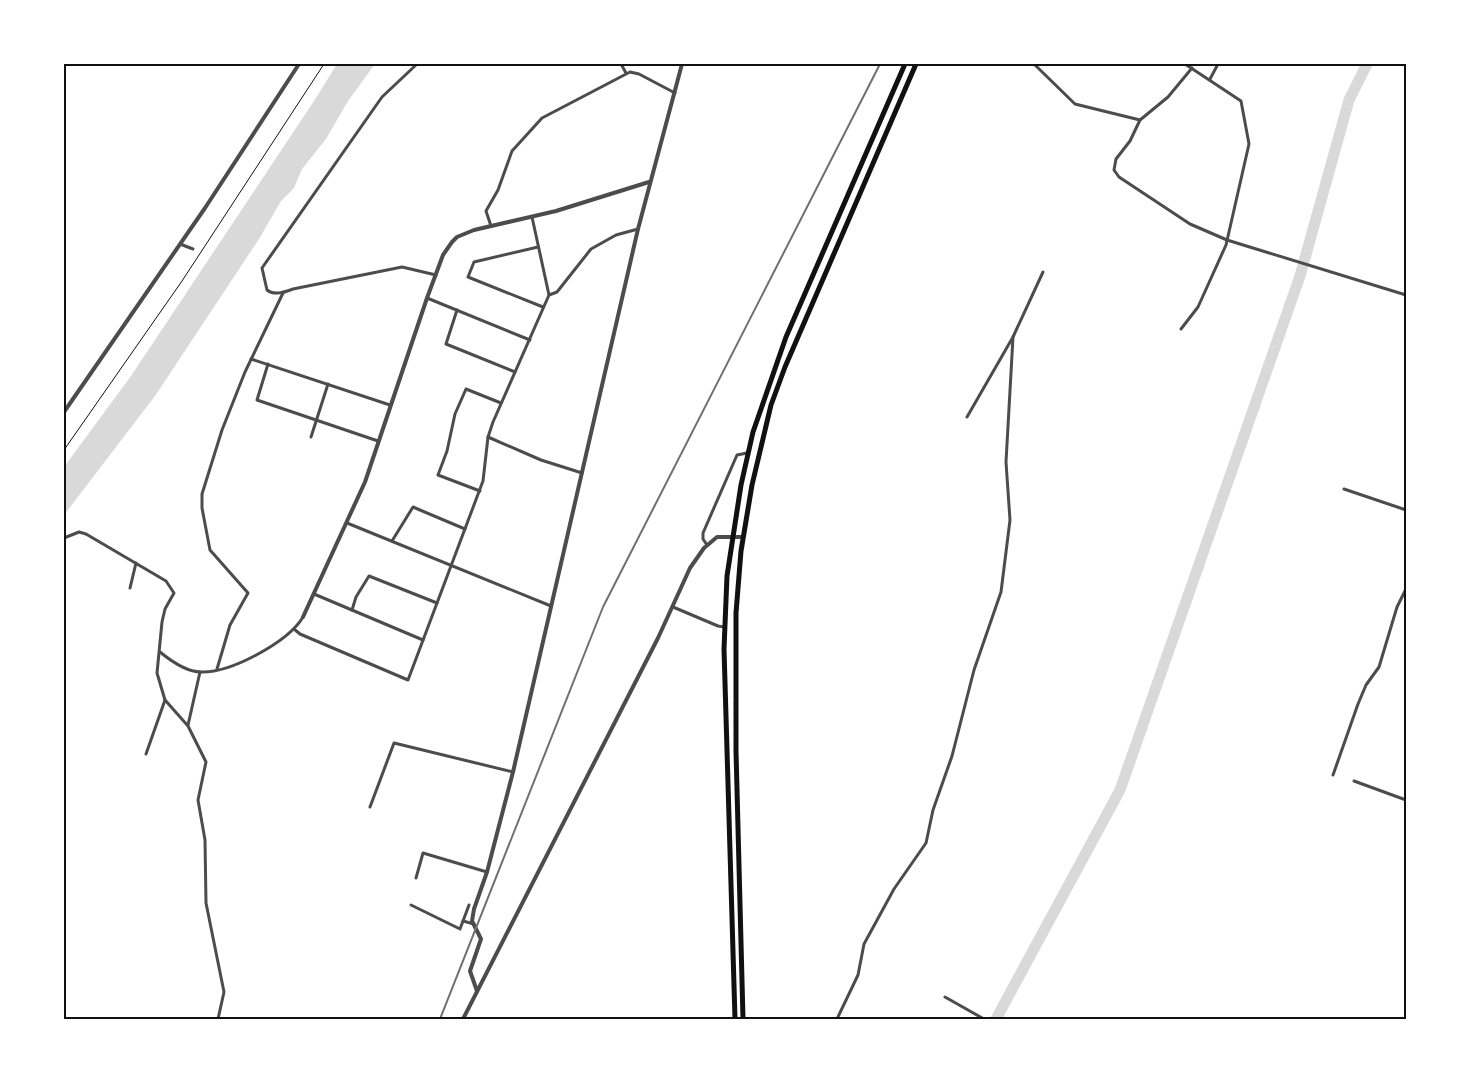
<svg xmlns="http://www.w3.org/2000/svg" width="1470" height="1083" font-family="Ubuntu,sans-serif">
  <rect width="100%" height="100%" fill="#fff"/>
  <polygon fill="#d9d9d9" points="337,64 375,64 348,101 326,139 302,169 294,188 281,201 259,239 155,396 64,515 64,467 131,376 314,101"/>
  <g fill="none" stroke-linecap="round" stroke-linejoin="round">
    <polyline stroke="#d9d9d9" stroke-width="11" points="996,1019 1120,790 1300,276 1349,100 1367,64"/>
    <polyline stroke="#111" stroke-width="1" points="64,450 182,281 324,64"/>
    <g stroke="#4c4c4c" stroke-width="3">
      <path d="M417 64 382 97 262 268 267 290C274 296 285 292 293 289L402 267 436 275"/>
      <polyline points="621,64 626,73"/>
      <polyline points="1034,64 1075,104 1140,120"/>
      <polyline points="1192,68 1168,97 1140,120 1130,141 1116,159 1114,170 1119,177 1190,224 1227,240 1406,295"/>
      <polyline points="1210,79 1218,64"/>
      <polyline points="491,226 486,211 498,190 512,151 542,118 630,72 639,74 675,93"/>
      <polyline points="180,244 193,249"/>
      <polyline points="538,247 474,262 468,277 543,307"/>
      <polyline points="549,295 557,292 591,249 616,235 638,229"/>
      <polyline points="427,298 530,340"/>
      <polyline points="457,310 446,344 515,372"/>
      <polyline points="1181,329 1198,307 1226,245 1249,144 1241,101 1185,64"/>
      <polyline points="251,359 390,405"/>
      <polyline points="268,364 257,400 378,441"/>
      <polyline points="967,417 1013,337 1043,272"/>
      <polyline points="311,437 328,384"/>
      <polyline points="488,437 541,460 582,473"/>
      <polyline points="1344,489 1406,510"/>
      <polyline points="480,491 438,475 447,451 455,414 466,389 501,403"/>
      <polyline points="347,523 551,606"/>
      <polyline points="64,538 79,532 86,534 166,581 174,593 165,609 162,622 157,673 165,700 188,726 206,762 198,800 205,840 206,903 224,992 218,1019"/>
      <polyline points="392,541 413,507 465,529"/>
      <polyline points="707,545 703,539 703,533 737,455 747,453"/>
      <polyline points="130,588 136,563"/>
      <polyline points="314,594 423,640"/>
      <polyline points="673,607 718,626 724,627"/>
      <polyline points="352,610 356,597 369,576 437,603"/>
      <polyline points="294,629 300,634 408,680 483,481 488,437 493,422 549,295 532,217"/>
      <path d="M160 652C171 661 187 672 201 672 231 673 288 642 303 617"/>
      <polyline points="217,669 230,625 248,593 210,550 202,508 202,494 222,430 245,372 283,293"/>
      <polyline points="188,725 200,672"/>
      <polyline points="146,754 165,700"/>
      <polyline points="1333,775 1358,704 1366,685 1379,667 1397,607 1406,589"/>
      <polyline points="1354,781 1406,800"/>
      <polyline points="370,807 394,743 513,772"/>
      <polyline points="416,878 423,853 487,872"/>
      <polyline points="411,905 460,929 469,905"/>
      <polyline points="463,921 474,924"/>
      <polyline points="945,997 984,1019"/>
      <polyline points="837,1019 858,975 864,944 894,889 926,843 933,810 952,756 974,670 1001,592 1010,520 1006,462 1013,337"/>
    </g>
    <g stroke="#4c4c4c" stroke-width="4">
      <polyline points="64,412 205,208 299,64"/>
      <polyline points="303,617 365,482 427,298 443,255 452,242 457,237 474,230 556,211 649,182"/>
      <polyline points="477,991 470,971 481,939 472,921 474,909 487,872 513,772 638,229 682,64"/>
      <polyline points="463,1019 658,638 690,568 704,548 717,537 743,537"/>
    </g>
    <g stroke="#111" stroke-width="5">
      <polyline points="735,1019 724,649 727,576 741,485 753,432 786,337 905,64"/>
      <polyline points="743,1019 736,751 736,613 741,551 752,485 771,405 785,367 916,64"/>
    </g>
    <polyline stroke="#707070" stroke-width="2" points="440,1019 603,607 880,64"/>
  </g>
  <rect width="1470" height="1083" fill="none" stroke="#ffffff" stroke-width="130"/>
  <rect x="65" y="65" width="1340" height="953" fill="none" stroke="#111" stroke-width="2"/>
</svg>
